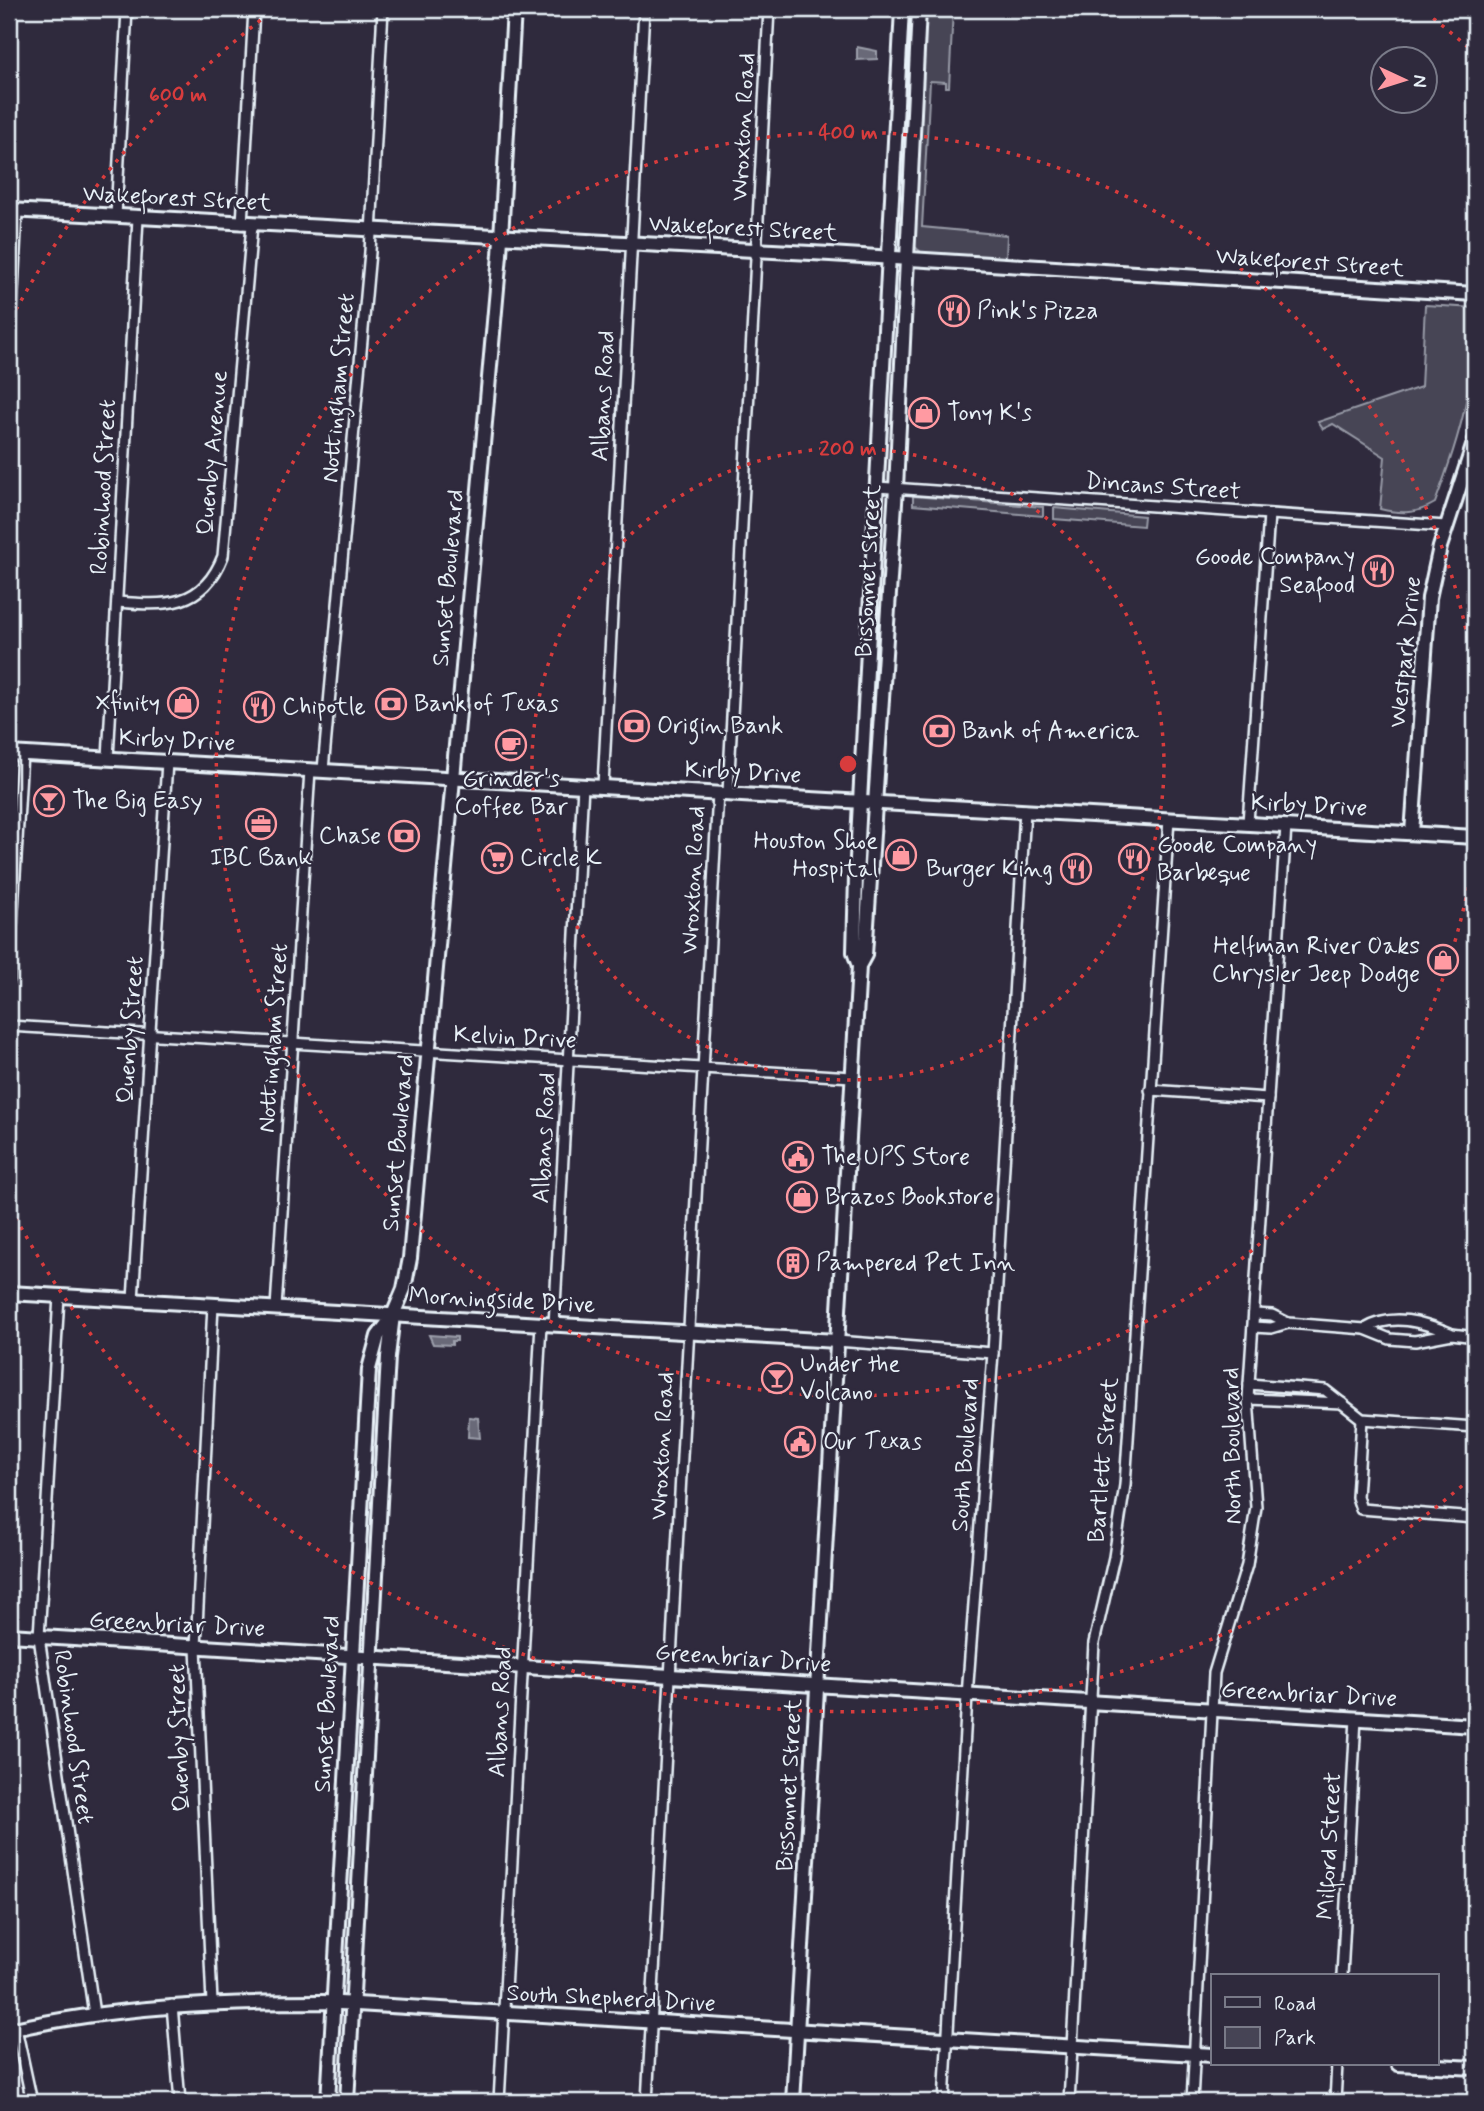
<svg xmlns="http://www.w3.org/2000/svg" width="1484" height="2111" font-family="Mynerve,sans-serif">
  <rect width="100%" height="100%" fill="#2f2a3d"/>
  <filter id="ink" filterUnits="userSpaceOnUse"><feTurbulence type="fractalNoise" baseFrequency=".0143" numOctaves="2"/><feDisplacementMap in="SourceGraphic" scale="14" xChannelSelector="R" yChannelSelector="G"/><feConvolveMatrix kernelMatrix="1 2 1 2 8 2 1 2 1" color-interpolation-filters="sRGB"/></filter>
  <g filter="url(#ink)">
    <g fill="#464455" stroke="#979aa6" stroke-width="2">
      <polygon points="909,9 914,9 904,195 902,153"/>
      <polygon points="925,9 953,9 949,87 946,87 946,82 930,81 922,227 1007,235 1006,260 923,254 913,245"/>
      <path d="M1425 305 1475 308C1475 384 1461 433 1435 503 1417 514 1401 514 1380 509L1385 457 1333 424 1323 429 1318 422 1421 387Z"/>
      <polygon points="913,496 1043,507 1043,516 913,505"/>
      <polygon points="1054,508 1144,516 1143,526 1054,519"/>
    </g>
    <g fill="#696978" stroke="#9c9fab" stroke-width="2">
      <polygon points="857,47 877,51 877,59 857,60"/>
      <polygon points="429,1335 457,1337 457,1341 452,1341 452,1345 433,1344"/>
      <polygon points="469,1417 478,1418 480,1438 468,1437"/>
    </g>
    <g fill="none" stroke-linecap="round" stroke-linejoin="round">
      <g stroke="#e8f1f8" stroke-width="14">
        <g id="street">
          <polyline points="116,216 127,9"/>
          <polyline points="242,224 254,9"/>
          <polyline points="9,374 17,211"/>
          <polyline points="877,487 1446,526"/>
          <path d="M117 602C165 606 203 608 223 556L252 225"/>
          <polyline points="108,758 138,218"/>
          <polyline points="323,770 370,252 383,9"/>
          <polyline points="603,786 644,9"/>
          <polyline points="728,793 769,9"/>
          <polyline points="1248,823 1269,514"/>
          <polyline points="9,980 22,753"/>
          <polyline points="9,1026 852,1077"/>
          <polyline points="1150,1090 1268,1098"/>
          <polyline points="59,1296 39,1637 94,2014"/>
          <polyline points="133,1300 167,762"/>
          <polyline points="276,1308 310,770"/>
          <polyline points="1254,1314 1272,1315 1288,1323 1365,1329 1390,1339 1415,1341 1452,1334 1475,1337"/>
          <polyline points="554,1325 583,785"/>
          <polyline points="1253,1327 1271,1328 1288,1323"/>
          <path d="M1365 1329C1393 1312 1422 1322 1450 1333"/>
          <polyline points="837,1341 993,1353"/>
          <polyline points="1249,1384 1325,1390 1362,1419 1475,1427"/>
          <polyline points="1248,1399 1342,1403"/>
          <polyline points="1362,1419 1357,1497 1361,1509 1475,1518"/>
          <polyline points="1342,1976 1356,1718"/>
          <polyline points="212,2003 196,1647 213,1305"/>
          <polyline points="172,2005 180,2102"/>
          <polyline points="16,2028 32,2102"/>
          <polyline points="499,2102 541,1324"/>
          <polyline points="647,2102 718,793"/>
          <polyline points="944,2102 967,1696 993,1353 1025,810"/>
          <polyline points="1069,2102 1094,1643 1114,1557 1125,1485 1169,819"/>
          <polyline points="1192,2102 1214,1673 1247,1565 1256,1507 1248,1399 1286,826"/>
          <polyline points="1335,2102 1337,2064"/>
        </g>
      </g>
      <g stroke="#e8f1f8" stroke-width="18">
        <g id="secondary">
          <polyline points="9,210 830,254 1475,294"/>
          <polyline points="9,753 1475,837"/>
          <polyline points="1412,833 1429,598 1440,547 1475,440"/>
          <polyline points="859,966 865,955 896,488 919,9"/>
          <polyline points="9,1293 837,1341"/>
          <polyline points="9,1635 1475,1726"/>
          <path d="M9 2030C113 2007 217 2002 323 2002L1213 2055"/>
          <polyline points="1398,2064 1475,2068"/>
          <polyline points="328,2102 369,1369 378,1336 393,1316"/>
          <polyline points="347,2102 388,1357 393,1315 404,1289 410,1258 500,255 514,9"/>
          <polyline points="793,2102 859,966 854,952 856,877 902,9"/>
        </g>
      </g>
      <use href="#street" stroke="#2f2a3d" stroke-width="9"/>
      <use href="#secondary" stroke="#2f2a3d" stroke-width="12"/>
    </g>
  </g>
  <g fill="none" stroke="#d83c3d" stroke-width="3.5" stroke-dasharray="3.5 7">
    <circle cx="848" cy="764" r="316"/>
    <path d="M1475 846A632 632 0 1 1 1475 682"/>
    <path d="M1470 1479A948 948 0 0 1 11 1209M11 319A948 948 0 0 1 271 12M1425 12A948 948 0 0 1 1470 49"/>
  </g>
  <defs>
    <g id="restaurant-ring" transform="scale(1.575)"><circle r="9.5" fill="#2f2a3d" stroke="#ff9aa2" stroke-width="1.5"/><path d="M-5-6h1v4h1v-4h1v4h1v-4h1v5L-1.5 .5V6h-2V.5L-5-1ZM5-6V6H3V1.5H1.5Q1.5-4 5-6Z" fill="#ff9aa2"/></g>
    <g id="shop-ring" transform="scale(1.575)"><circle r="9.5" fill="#2f2a3d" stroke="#ff9aa2" stroke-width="1.5"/><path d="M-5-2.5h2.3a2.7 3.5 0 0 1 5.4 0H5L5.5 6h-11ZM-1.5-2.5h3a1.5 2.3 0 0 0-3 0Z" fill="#ff9aa2"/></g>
    <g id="bank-ring" transform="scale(1.575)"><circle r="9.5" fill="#2f2a3d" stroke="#ff9aa2" stroke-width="1.5"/><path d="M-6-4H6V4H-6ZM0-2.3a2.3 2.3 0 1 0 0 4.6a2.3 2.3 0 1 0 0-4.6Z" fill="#ff9aa2"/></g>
    <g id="cafe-ring" transform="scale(1.575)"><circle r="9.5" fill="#2f2a3d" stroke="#ff9aa2" stroke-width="1.5"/><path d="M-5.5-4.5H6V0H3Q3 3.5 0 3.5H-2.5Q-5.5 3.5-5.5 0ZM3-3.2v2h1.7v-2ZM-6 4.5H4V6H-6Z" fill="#ff9aa2"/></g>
    <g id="bar-ring" transform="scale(1.575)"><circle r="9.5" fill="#2f2a3d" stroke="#ff9aa2" stroke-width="1.5"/><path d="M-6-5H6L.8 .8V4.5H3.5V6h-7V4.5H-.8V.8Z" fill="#ff9aa2"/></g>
    <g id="office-ring" transform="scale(1.575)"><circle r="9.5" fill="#2f2a3d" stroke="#ff9aa2" stroke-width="1.5"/><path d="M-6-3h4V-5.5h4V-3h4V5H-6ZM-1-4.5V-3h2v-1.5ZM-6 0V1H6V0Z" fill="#ff9aa2"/></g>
    <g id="supermarket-ring" transform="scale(1.575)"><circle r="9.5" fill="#2f2a3d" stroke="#ff9aa2" stroke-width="1.5"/><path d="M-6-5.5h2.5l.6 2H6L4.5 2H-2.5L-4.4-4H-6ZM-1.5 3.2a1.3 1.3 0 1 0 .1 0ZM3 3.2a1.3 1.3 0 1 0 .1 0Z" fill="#ff9aa2"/></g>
    <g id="civic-ring" transform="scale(1.575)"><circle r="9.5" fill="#2f2a3d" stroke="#ff9aa2" stroke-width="1.5"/><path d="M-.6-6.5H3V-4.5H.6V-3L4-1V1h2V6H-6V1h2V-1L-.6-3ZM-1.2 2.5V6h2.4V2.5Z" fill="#ff9aa2"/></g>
    <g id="building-ring" transform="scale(1.575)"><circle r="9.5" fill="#2f2a3d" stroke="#ff9aa2" stroke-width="1.5"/><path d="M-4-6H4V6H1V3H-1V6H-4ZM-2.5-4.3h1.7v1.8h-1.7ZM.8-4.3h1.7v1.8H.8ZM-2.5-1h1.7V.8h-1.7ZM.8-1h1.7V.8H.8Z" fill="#ff9aa2"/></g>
  </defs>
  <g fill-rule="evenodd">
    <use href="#restaurant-ring" x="954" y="311"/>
    <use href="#shop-ring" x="924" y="413"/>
    <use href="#restaurant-ring" x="1378" y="571"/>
    <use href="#shop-ring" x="183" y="703"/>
    <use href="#bank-ring" x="391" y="704"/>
    <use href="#restaurant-ring" x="259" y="707"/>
    <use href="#bank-ring" x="634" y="726"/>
    <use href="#bank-ring" x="939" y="731"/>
    <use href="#cafe-ring" x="511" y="745"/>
    <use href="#bar-ring" x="49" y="801"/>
    <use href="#office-ring" x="261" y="824"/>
    <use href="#bank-ring" x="404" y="836"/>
    <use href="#shop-ring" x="901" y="855"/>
    <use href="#supermarket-ring" x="497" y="858"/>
    <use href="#restaurant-ring" x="1134" y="859"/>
    <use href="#restaurant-ring" x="1076" y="869"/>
    <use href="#shop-ring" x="1443" y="960"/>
    <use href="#civic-ring" x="798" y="1157"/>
    <use href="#shop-ring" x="802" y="1197"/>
    <use href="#building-ring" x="793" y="1263"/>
    <use href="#bar-ring" x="777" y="1378"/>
    <use href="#civic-ring" x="800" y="1442"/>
  </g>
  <g text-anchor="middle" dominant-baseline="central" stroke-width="5" stroke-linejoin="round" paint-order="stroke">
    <g font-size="24" fill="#e8f1f8" stroke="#2f2a3d">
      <text transform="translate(744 127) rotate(-87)">Wroxton Road</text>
      <text transform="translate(177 199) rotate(3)">Wakeforest Street</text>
      <text transform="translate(743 229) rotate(3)">Wakeforest Street</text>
      <text transform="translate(1310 263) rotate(4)">Wakeforest Street</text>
      <text transform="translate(339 388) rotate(-85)">Nottingham Street</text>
      <text transform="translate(604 396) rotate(-87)">Albans Road</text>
      <text transform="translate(213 453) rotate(-85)">Quenby Avenue</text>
      <text transform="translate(104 487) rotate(-87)">Robinhood Street</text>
      <text transform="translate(1163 487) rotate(4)">Dincans Street</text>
      <text transform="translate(869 571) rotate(-87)">Bissonnet Street</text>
      <text transform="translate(449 578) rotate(-85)">Sunset Boulevard</text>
      <text transform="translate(1406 652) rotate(-84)">Westpark Drive</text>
      <text transform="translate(177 741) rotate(3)">Kirby Drive</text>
      <text transform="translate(743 773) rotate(3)">Kirby Drive</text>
      <text transform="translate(1309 806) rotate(3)">Kirby Drive</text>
      <text transform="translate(694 880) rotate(-87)">Wroxton Road</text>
      <text transform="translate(131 1030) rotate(-86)">Quenby Street</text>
      <text transform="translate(274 1038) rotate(-86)">Nottingham Street</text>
      <text transform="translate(515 1038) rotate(3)">Kelvin Drive</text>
      <text transform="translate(545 1138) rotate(-87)">Albans Road</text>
      <text transform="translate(399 1143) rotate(-85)">Sunset Boulevard</text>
      <text transform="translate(502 1301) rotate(3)">Morningside Drive</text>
      <text transform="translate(663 1446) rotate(-87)">Wroxton Road</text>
      <text transform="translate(1233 1446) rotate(-91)">North Boulevard</text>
      <text transform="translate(966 1455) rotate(-86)">South Boulevard</text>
      <text transform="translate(1104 1460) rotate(-85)">Bartlett Street</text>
      <text transform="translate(177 1625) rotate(3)">Greenbriar Drive</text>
      <text transform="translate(743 1659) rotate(4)">Greenbriar Drive</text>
      <text transform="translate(1309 1695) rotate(3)">Greenbriar Drive</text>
      <text transform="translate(328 1704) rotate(-87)">Sunset Boulevard</text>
      <text transform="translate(501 1712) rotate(-87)">Albans Road</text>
      <text transform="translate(73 1737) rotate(82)">Robinhood Street</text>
      <text transform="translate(180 1738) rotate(-92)">Quenby Street</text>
      <text transform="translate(790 1785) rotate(-87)">Bissonnet Street</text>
      <text transform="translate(1330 1846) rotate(-87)">Milford Street</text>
      <text transform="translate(611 1999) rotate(3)">South Shepherd Drive</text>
    </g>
    <g font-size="24" fill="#e8f1f8" stroke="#2f2a3d" text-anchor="start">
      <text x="977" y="311">Pink's Pizza</text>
      <text x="947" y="413">Tony K's</text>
      <text x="1355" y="557" text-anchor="end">Goode Company<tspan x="1355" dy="28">Seafood</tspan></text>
      <text x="160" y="703" text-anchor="end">Xfinity</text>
      <text x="414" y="704">Bank of Texas</text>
      <text x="282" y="707">Chipotle</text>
      <text x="657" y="726">Origin Bank</text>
      <text x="962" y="731">Bank of America</text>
      <text x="511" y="779" text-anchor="middle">Grinder's<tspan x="511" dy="28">Coffee Bar</tspan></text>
      <text x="72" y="801">The Big Easy</text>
      <text x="381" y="836" text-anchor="end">Chase</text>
      <text x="878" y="841" text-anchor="end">Houston Shoe<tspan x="878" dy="28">Hospital</tspan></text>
      <text x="1157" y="845">Goode Company<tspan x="1157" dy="28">Barbeque</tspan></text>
      <text x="261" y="858" text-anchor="middle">IBC Bank</text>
      <text x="520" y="858">Circle K</text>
      <text x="1053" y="869" text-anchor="end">Burger King</text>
      <text x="1420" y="946" text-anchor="end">Helfman River Oaks<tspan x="1420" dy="28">Chrysler Jeep Dodge</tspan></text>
      <text x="821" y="1157">The UPS Store</text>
      <text x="825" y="1197">Brazos Bookstore</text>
      <text x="816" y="1263">Pampered Pet Inn</text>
      <text x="800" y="1364">Under the<tspan x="800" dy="28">Volcano</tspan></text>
      <text x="823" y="1442">Our Texas</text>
    </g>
  </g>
  <circle cx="848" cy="764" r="10" fill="#d83c3d" stroke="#2f2a3d" stroke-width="3.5"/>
  <g font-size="21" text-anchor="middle" font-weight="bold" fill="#d83c3d" stroke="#2f2a3d" stroke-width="5" stroke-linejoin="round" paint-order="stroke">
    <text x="178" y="101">600 m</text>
    <text x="848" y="139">400 m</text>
    <text x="848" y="455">200 m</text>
  </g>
  <rect width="1484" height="2111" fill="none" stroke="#2f2a3d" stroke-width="35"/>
  <rect x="18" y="18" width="1449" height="2076" fill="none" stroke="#e8f1f8" stroke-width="2.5" filter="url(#ink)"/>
  <rect x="1211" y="1974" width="228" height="91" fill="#2f2a3d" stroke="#797a88" stroke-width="2"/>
  <rect x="1225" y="1997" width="35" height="10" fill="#2f2a3d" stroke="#797a88" stroke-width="2"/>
  <text x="1274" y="2010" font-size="21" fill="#e8f1f8">Road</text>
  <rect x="1225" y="2027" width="35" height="21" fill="#464455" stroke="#797a88" stroke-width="2"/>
  <text x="1274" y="2044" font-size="21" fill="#e8f1f8">Park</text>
  <g transform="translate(1404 80) rotate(94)"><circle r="33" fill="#2f2a3d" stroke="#797a88" stroke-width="2"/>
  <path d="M0-5L12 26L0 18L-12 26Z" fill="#ff9aa2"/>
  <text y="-10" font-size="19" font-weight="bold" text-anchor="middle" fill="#e8f1f8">N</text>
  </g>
</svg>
